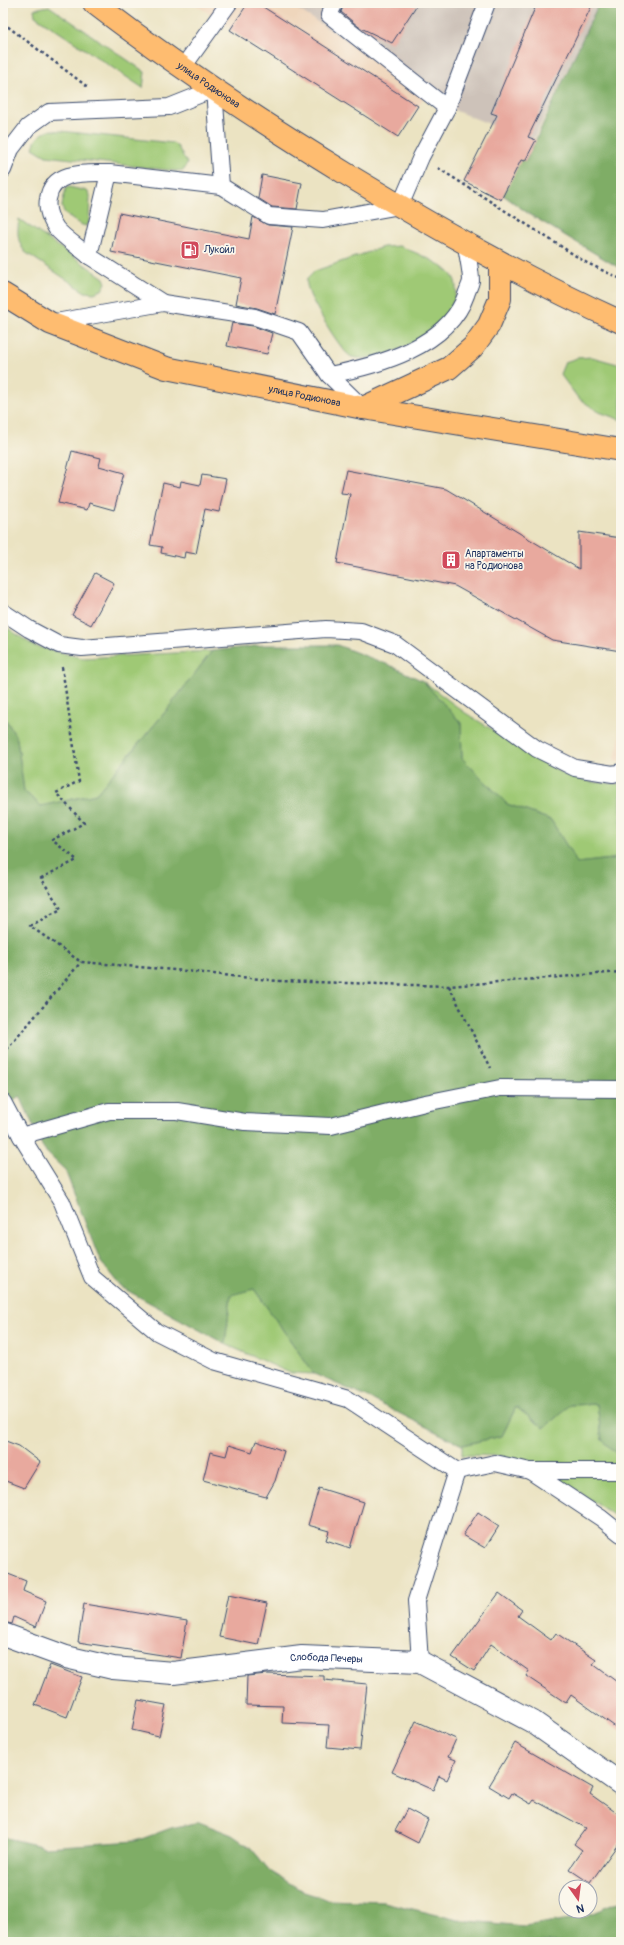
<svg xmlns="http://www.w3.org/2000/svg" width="624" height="1945" font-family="Pangolin,sans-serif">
  <rect width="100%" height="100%" fill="#fbf7ec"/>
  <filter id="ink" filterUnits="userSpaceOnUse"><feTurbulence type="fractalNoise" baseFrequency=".025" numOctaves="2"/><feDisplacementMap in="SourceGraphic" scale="8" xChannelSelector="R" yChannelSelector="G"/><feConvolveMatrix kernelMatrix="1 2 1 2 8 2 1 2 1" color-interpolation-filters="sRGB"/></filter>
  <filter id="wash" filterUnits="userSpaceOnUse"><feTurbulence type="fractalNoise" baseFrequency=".012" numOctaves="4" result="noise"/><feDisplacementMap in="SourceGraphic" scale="16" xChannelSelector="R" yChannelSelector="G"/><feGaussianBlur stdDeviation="0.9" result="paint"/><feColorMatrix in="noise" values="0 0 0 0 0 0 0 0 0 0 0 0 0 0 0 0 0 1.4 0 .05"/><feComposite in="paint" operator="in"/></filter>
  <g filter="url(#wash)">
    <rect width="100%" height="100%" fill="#ebe3c2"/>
    <g fill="#efd6bc">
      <polygon points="193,3 291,3 427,93 397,138"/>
      <polygon points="621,731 621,760 614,762"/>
    </g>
    <polygon fill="#cdc2b9" points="288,3 599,3 533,141 456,111"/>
    <g fill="#9fc975" stroke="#5d7c6a">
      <polygon points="49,6 145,72 143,88 35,16 34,9"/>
      <path d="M51 130 173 143 178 147 187 163 184 170 176 171 46 156 33 148C36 137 40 134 51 130Z"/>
      <path d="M69 187 87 191 90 195 89 222 87 226C80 226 63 215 62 207 62 202 65 194 66 188Z"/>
      <path d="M19 219 104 278 106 283 102 290 94 293 85 292 25 252C17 241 17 233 19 219Z"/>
      <path d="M400 246C415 253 450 265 455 281 466 321 386 367 352 357 342 354 315 306 310 295 308 290 307 285 306 280L315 271 383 247Z"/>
      <polygon points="592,357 621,365 621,420 599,412 578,398 560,374 565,362 577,358"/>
      <polygon points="3,625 34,646 83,658 212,651 166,711 96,794 41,806 24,791 17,739 3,714"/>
      <polygon points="423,681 464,712 565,775 591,782 621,784 621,856 612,859 577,863 551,820 507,804 462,758 461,723"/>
      <polygon points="254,1289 314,1374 290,1373 225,1344 231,1294"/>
      <polygon points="597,1404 602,1440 621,1458 621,1520 570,1486 503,1456 462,1455 462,1445 502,1436 516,1407 544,1428 570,1405"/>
    </g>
    <g fill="#7fad66" stroke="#4d6e62">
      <polygon points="599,3 621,3 621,269 529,214 503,195 516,158 526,161"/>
      <polygon points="264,645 337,645 389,665 423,681 461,723 462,758 507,804 551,820 577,863 612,859 621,856 621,1458 602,1440 597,1404 570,1405 544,1428 516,1407 502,1436 462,1445 369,1398 314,1374 254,1289 231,1295 225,1344 121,1287 100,1261 65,1170 44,1150 20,1096 3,1106 3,714 17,739 24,791 41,806 96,794 166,711 212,651"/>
      <polygon points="199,1822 232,1835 251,1848 270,1871 304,1892 329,1900 384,1902 458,1920 524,1926 583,1917 621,1901 621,1942 3,1942 3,1837 45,1847 136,1841 171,1828"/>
    </g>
    <g id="blocks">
      <g fill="#e8a99e">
        <polygon points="248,3 257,3 418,106 398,137 230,30"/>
        <polygon points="344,3 418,3 392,43 359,27 341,12"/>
        <polygon points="537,3 593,3 528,137 536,140 525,161 521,160 501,200 464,181 497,115 491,113"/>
        <polygon points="262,175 302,183 297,209 272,207 258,198"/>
        <polygon points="119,213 249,239 253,217 268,225 293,227 275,314 257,308 236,304 241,278 111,252"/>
        <polygon points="232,323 253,326 272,333 267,354 227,346"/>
        <polygon points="72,451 101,458 99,466 124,473 114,510 89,503 87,510 58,503"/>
        <polygon points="346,470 446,489 579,569 579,532 621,538 621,651 552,640 455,586 337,563 350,494 341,493"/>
        <polygon points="202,475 226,479 219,512 205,509 196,554 185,552 184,558 161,553 162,547 150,545 163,483 180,487 181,481 200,485"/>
        <polygon points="95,573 114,583 91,625 72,615"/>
        <polygon points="3,1440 19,1446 40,1462 24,1488 3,1480"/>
        <polygon points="256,1441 284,1451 275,1481 266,1497 203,1480 210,1452 226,1456 229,1445 252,1452"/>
        <polygon points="319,1488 364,1502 350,1548 326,1540 329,1531 308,1525"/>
        <polygon points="478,1512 499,1526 485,1548 463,1535"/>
        <polygon points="3,1572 26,1581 23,1591 46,1601 36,1627 14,1617 12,1624 3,1622"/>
        <polygon points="499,1593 522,1610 518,1616 551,1640 556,1633 596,1660 593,1664 621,1685 621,1731 571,1695 566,1703 526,1676 529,1671 491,1644 474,1671 452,1657"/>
        <polygon points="228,1595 267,1603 258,1645 219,1637"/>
        <polygon points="84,1604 187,1621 181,1658 78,1642"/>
        <polygon points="50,1665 82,1677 67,1717 35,1705"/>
        <polygon points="267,1674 324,1676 324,1680 367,1684 360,1750 327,1747 329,1725 282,1723 283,1706 246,1705 247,1676"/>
        <polygon points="138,1700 166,1705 159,1736 132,1730"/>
        <polygon points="416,1721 456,1739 448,1757 456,1760 447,1780 439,1776 433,1790 392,1772"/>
        <polygon points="515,1743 593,1788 590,1794 621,1816 621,1840 590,1883 569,1869 582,1850 574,1844 586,1828 534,1800 531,1804 512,1793 509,1798 489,1786"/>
        <polygon points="407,1809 428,1820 418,1843 395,1831"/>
      </g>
    </g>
  </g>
  <g filter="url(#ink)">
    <use href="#blocks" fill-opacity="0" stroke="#3a4a6d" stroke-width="1"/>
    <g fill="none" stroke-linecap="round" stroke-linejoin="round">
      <g stroke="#3a4a6d" stroke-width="18">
        <g id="service">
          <polyline points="335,3 329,15 447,108"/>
          <polyline points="183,67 229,3"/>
          <polyline points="3,170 11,149 28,127 49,112 169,107 214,89 221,186 269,216 323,220 400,206 421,157 447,108 487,3"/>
          <path d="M89 256C79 247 64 238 56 228 50 219 46 209 48 199 52 170 86 173 109 173"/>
          <polyline points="163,303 89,256 109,173 221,186"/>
          <polyline points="50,323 163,303 255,317 299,332 329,375 363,408"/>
          <path d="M329 375C377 366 448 347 466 295 467 291 470 286 471 281 471 269 467 256 466 244"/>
          <polyline points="3,612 29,629 59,645 82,648 326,629 361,631 395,644 537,749 575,768 613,774 621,772"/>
          <polyline points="3,1102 21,1136 62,1202 92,1277 157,1332 214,1361 348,1399 457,1471 495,1463 530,1471 621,1471"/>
          <polyline points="21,1136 109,1111 177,1111 245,1122 331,1126 425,1103 500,1088 621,1089"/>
          <polyline points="530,1471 601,1518 621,1534"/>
          <polyline points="420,1662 416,1601 457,1471"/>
        </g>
      </g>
      <g stroke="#3a4a6d" stroke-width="24">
        <g id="minor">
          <path id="s1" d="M3 1634 66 1657 113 1668 173 1673 302 1657 420 1662 533 1722 621 1784"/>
        </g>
      </g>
      <g stroke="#3a4a6d" stroke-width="24">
        <g id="primary">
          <path id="s2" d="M94 3C175 65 261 122 348 175 437 229 527 279 621 322"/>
          <path id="s3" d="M3 294 50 323 166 368 363 408 621 450"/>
          <polyline points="363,408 449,368 473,347 489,325 500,299 500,263"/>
        </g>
      </g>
      <g stroke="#3a4a6d" stroke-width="2.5" stroke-dasharray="3 3" stroke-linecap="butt">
        <polyline points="3,23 89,88"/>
        <polyline points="438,168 587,263 621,279"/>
        <polyline points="62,667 79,781 56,793 84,823 52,840 77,860 41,878 61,909 30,926 81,962 186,971 278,981 449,986 621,972"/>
        <polyline points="449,986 490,1068"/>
        <polyline points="3,1054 81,962"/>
      </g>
      <use href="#service" stroke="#fff" stroke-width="16"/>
      <use href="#minor" stroke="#fff" stroke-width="22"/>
      <use href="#primary" stroke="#febc70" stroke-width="22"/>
    </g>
  </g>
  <defs>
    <g id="fuel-square" transform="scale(1)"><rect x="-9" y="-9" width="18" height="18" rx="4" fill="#d1495b" stroke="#fbf7ec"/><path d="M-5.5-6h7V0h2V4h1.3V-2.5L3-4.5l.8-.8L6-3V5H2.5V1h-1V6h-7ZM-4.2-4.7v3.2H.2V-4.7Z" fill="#fff"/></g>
    <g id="building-square" transform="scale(1)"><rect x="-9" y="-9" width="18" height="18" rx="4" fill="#d1495b" stroke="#fbf7ec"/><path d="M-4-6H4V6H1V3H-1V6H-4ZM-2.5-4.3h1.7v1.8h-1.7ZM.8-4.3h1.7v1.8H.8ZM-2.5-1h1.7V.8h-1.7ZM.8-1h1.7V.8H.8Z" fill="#fff"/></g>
  </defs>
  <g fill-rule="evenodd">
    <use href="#fuel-square" x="190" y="250"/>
    <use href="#building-square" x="451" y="560"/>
  </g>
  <g text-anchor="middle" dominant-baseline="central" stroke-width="3.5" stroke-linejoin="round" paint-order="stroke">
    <g font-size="10" fill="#1b2f5e" stroke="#fbf7ec">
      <text stroke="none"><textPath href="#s2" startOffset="141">улица Родионова</textPath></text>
      <text stroke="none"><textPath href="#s3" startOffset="321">улица Родионова</textPath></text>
      <text stroke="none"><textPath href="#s1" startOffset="330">Слобода Печеры</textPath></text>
    </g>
    <g font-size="10" fill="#1b2f5e" stroke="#fbf7ec" text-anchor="start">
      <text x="204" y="250">Лукойл</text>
      <text x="465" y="554">Апартаменты<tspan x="465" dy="12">на Родионова</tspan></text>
    </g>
  </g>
  <rect width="624" height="1945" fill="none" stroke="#fbf7ec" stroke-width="16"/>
  <g transform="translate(578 1899) rotate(166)"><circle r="19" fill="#fbf7ec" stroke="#a1a7b3"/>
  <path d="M0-3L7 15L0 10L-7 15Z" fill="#d1495b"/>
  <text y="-6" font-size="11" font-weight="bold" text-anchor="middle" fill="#1b2f5e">N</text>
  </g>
</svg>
